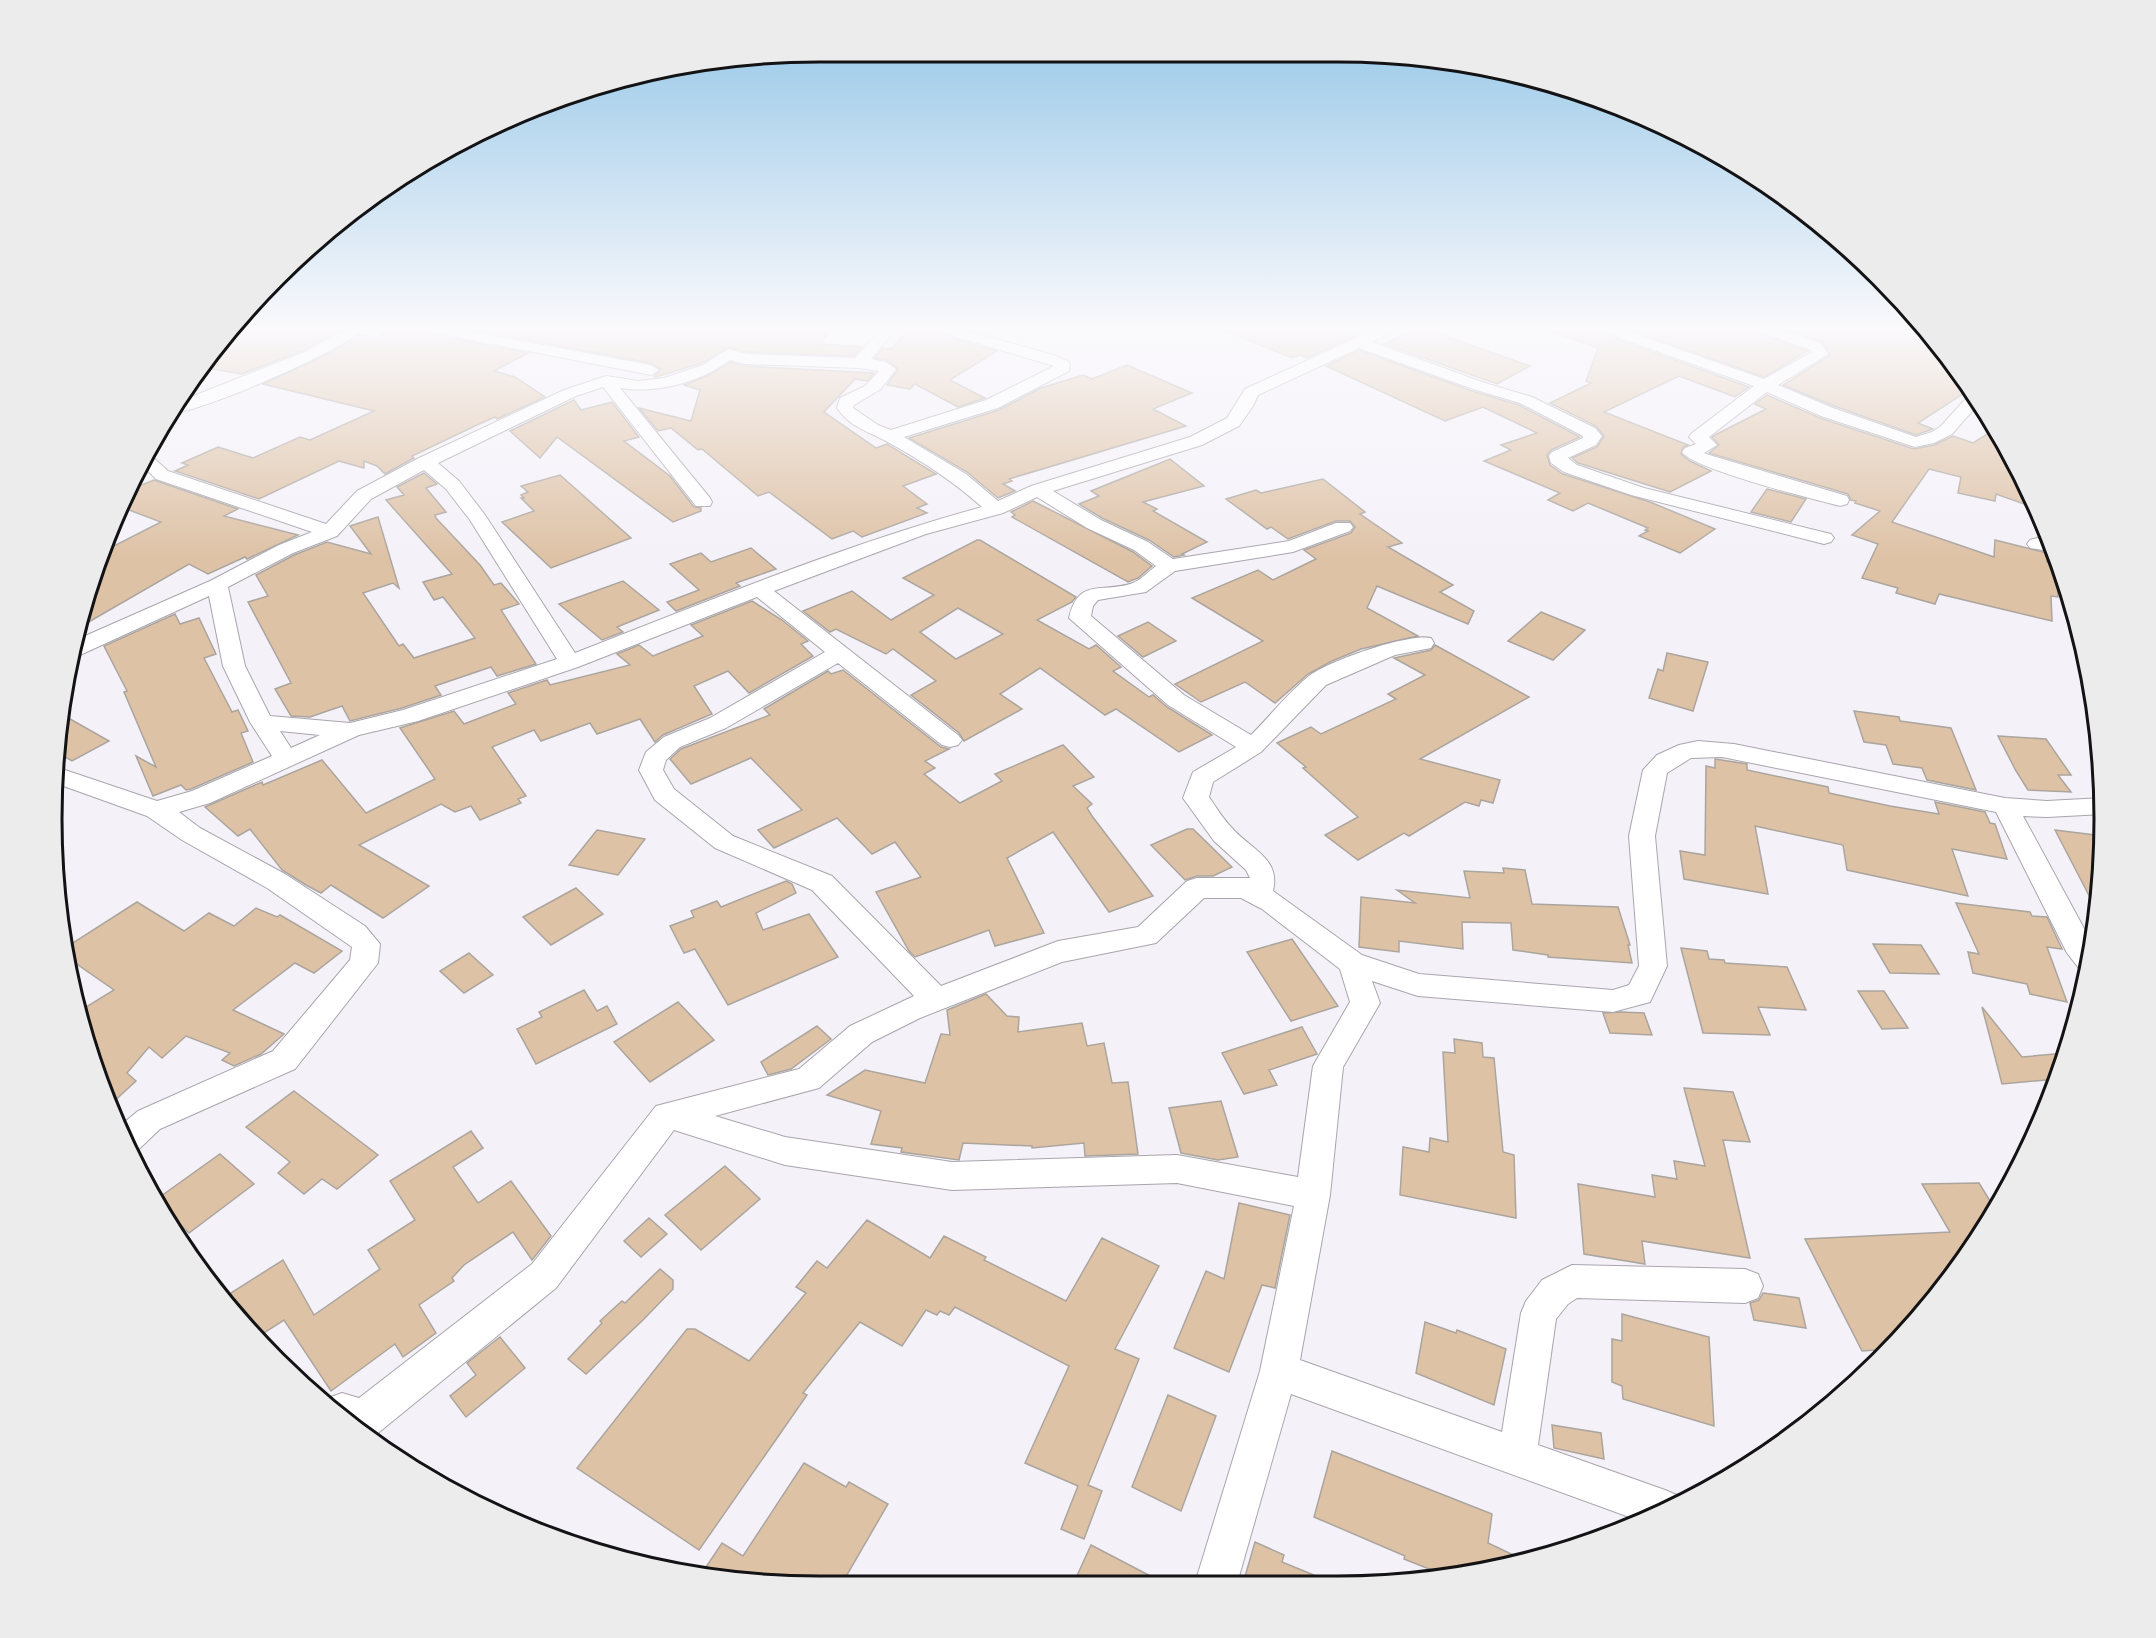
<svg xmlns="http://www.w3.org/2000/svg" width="2156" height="1638" font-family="Poppins,sans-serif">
  <rect width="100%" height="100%" fill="#f5f1f9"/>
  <g fill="#dec2a6" stroke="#aba59e" stroke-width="1.5" fill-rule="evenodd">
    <polygon points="231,328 316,328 338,331 304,350 242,374 200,367 210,352"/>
    <polygon points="382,328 421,328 425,333 528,353 494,371 515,377 545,397 497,419 495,417 477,425 412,456 414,458 385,474 377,466 364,461 364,468 339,461 259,499 175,471 188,465 182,463 218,447 253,458 300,437 310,440 374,411 263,384 332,352 359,335 380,338"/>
    <polygon points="462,328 830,329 821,344 862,347 854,356 746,352 729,347 702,363 656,377 654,376 661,369 651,363"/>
    <polygon points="910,328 933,328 936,333 997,351 950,380 985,398 958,407 915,384 910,389 887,385 898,369 887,360 875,358 883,348 891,349"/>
    <polygon points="1219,328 1335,328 1355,336 1307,358 1300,355 1292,358"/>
    <polygon points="1419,328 1422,328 1530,366 1497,384 1384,344"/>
    <polygon points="1548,328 1597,328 1600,333 1749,387 1735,397 1679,376 1604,412 1688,445 1683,447 1681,454 1690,461 1711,471 1670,492 1578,463 1572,458 1597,447 1604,436 1596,426 1550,403 1591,383 1586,381 1598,348 1547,330"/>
    <polygon points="1625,328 1754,328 1757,333 1808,351 1764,377"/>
    <polygon points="1782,328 1908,328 1916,333 1928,335 1972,388 1918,423 1933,429 1916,435 1834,406 1783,385 1830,355 1823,342"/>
    <polygon points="1359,350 1472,391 1519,405 1580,437 1551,450 1547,455 1550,465 1563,474 1650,502 1715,529 1680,553 1639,536 1648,531 1645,530 1648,528 1588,503 1573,511 1548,500 1560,493 1484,461 1511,450 1501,445 1537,433 1483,407 1445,421 1326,366"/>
    <polygon points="730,362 745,366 874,373 867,381 855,379 824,412 876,448 887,444 936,474 903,486 927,504 917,508 927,513 862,537 853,531 832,539 769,492 758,496 702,449 698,450 671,428 658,431 639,408 691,421 700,390 684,385 707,376"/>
    <polygon points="1127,365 1192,393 1153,409 1186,426 1009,479 1012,481 1003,484 1015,491 998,498 967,472 909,438 999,410 1041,388 1083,375 1092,379"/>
    <polygon points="1767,395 1820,418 1914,449 1934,445 1953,436 1973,443 1995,429 2038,509 1996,494 1995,501 1958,493 1961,477 1929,469 1892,522 1994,557 1995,540 2047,553 2047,562 2056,564 2058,597 2051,596 2052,621 1939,594 1935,604 1896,593 1898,588 1862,578 1878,544 1852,535 1880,511 1855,503 1856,501 1851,500 1848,494 1709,453 1719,445 1712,437 1715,435 1766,409 1755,404"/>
    <polygon points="574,400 581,410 612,402 639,437 624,441 670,476 694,507 701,508 701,511 673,522 557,437 540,458 510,431"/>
    <polygon points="1170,459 1204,486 1143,502 1157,509 1153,511 1207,542 1182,554 1184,555 1174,557 1149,540 1102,518 1079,504 1099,496 1091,491"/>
    <polygon points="424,473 437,484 426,488 446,512 435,515 436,518 480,565 494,585 501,583 519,604 501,610 536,664 497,676 491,667 435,686 441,695 402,708 350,721 342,706 310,717 291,716 275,689 291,683 248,602 268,596 256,575 294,555 327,542 371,554 350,526 378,517 399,588 393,583 363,593 399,646 403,644 414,658 475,638 443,597 434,600 423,582 452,574 386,500 404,495 397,487"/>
    <polygon points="560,475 631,538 551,568 502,522 534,511 521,498 524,498 521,495 528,492 521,486"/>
    <polygon points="1323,479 1365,512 1360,514 1402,543 1388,547 1453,585 1440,592 1474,611 1468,624 1377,586 1367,608 1418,636 1361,649 1332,661 1308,674 1275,703 1245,682 1201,702 1175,684 1263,641 1192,598 1258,570 1273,580 1316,559 1304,550 1351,533 1355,527 1350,521 1336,521 1288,539 1271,527 1267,529 1226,499 1256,490 1261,493"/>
    <polygon points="154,480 238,509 224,516 298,535 247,559 245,557 208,574 189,564 80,627 106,550 161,522 121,507 126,491"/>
    <polygon points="1767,489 1806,499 1791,522 1751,512"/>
    <polygon points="1033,501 1133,552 1152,566 1138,578 1128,582 1012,517 1015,515 1011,512"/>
    <path d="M977 540H980L1076 597 1072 602 1037 620 1089 649 1096 645 1121 667 1113 671 1149 697 1153 695 1167 707 1212 735 1179 752 1116 709 1105 715 1040 668 1000 694 1022 709 964 741 959 733 911 695 936 681 893 649 886 654 836 629 830 632 803 611 852 591 891 620 934 595 903 578ZM958 608 1003 634 956 659 920 632Z"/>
    <polygon points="751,548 776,569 736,583 740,586 676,611 667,602 699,590 670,564 701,553 711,562"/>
    <polygon points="623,581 659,610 617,627 623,632 602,640 559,604"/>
    <polygon points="752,601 782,620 808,641 801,644 813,656 749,693 728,671 694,686 712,714 663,735 655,742 640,719 597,734 590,723 541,741 534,730 492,747 526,796 518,799 521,803 480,820 471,806 455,812 441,804 359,845 429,886 383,918 331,885 321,893 306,885 282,870 250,829 238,836 205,807 262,782 263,785 322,760 366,813 435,779 400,728 454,711 464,724 516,704 508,693 547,680 550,685 630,665 617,654 639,645 653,656 703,636 691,625"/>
    <polygon points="1541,612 1585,630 1553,660 1508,641"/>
    <polygon points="175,614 180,624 199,618 216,654 204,658 232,712 238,710 248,731 241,733 253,762 191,789 186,790 181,785 153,796 136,756 156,767 124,692 127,691 104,646"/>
    <polygon points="1148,622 1176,641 1143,657 1118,636"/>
    <polygon points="1435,645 1529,697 1420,759 1500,780 1493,803 1481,800 1479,806 1465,802 1409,836 1404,833 1358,860 1325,835 1358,817 1303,768 1306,767 1277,743 1311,727 1321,734 1396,699 1388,694 1425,675 1394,658 1431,650"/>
    <polygon points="1667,653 1708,662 1693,711 1649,698 1658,669 1663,671"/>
    <polygon points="843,670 941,747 949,749 925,761 935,768 924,774 960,803 1002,781 995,774 1063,745 1094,777 1073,786 1092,804 1087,808 1092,816 1153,896 1109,912 1053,832 1007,858 1044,933 995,946 989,930 915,957 909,951 876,892 921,877 895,842 872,854 837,818 774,848 758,830 802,810 751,758 691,784 670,759 681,749 770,715 764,709 828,671 831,674"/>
    <polygon points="1854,711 1899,717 1900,721 1951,728 1976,790 1927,780 1922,768 1893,764 1886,745 1864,742"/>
    <polygon points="63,715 109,741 72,761 60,754"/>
    <polygon points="1998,736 2046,739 2071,775 2058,775 2071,792 2028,790 2016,771"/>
    <polygon points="1715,759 1747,764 1747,770 1828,787 1829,793 1890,806 1939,814 1935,802 1985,812 1990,823 1995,824 2007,859 1952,849 1968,896 1847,870 1843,845 1755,826 1768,894 1684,879 1680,851 1705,855 1706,766 1715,768"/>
    <polygon points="1187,829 1193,829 1232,867 1213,876 1197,876 1185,880 1151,845"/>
    <polygon points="597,830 645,839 618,875 569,865"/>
    <polygon points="2055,830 2103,836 2096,909"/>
    <polygon points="1503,868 1525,870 1532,904 1618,907 1630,945 1628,945 1632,963 1548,957 1548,955 1513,950 1511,923 1462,922 1463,949 1399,941 1399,952 1359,947 1361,897 1415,903 1397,890 1470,898 1464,871 1504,873"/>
    <polygon points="786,881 792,884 796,893 756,913 763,930 809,914 838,957 728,1005 695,949 684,953 670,926 694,917 691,911 717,901 721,907"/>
    <polygon points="576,888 603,914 551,945 523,917"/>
    <polygon points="137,902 184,931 209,913 234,926 256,908 277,917 280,915 342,951 314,973 295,963 233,1010 284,1034 261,1054 234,1066 222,1060 230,1053 186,1036 162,1058 149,1047 127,1073 136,1081 111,1104 92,1066 81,1010 114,990 71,960 68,946"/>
    <polygon points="1956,903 2030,912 2032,916 2047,917 2062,949 2047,947 2067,1002 2030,994 2027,984 1973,973 1968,952 1979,954"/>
    <polygon points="1292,939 1338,1006 1291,1021 1247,952"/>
    <polygon points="1873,944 1921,945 1939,974 1890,973"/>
    <polygon points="1681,948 1707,951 1709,959 1724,960 1725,963 1787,967 1806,1010 1758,1007 1770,1035 1703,1033"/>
    <polygon points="469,953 493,975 464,993 440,971"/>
    <polygon points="584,990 597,1011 607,1006 617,1024 536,1064 517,1029 542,1017 539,1012"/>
    <polygon points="1858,991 1884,991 1908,1028 1882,1029"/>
    <polygon points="986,994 1007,1016 1019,1017 1018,1032 1082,1023 1087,1046 1104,1043 1112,1083 1128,1082 1138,1154 1085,1156 1084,1143 1032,1148 1032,1146 963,1143 959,1160 901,1152 902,1148 871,1144 881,1111 827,1095 865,1070 925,1083 941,1034 950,1035 947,1010"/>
    <polygon points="678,1002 714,1040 650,1082 614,1042"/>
    <polygon points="1982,1007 2022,1057 2065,1053 2057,1079 2002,1084"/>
    <polygon points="1621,1012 1644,1013 1652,1035 1610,1033 1603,1013"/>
    <polygon points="817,1026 831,1039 791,1069 768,1075 761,1062"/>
    <polygon points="1302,1027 1317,1054 1269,1070 1277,1085 1244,1094 1222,1053"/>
    <polygon points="1454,1039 1482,1043 1483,1057 1494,1058 1503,1152 1514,1155 1516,1218 1400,1195 1403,1147 1429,1152 1430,1138 1448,1142 1443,1052 1455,1053"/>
    <polygon points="1684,1088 1733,1092 1750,1142 1723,1140 1750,1258 1642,1241 1645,1264 1584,1254 1578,1184 1655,1197 1652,1175 1677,1179 1674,1161 1705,1166"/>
    <polygon points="294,1091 378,1155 337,1189 322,1179 304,1194 278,1173 290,1162 246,1127"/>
    <polygon points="1221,1101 1238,1157 1218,1160 1181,1153 1169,1108"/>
    <polygon points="471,1131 483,1148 453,1167 478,1203 511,1181 551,1236 532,1260 513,1232 464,1265 452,1278 454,1281 419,1305 436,1333 403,1357 395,1344 331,1391 284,1320 256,1338 223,1298 283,1260 314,1315 380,1269 368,1250 415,1220 390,1181"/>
    <polygon points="220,1154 254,1184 189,1233 161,1206 157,1199"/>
    <polygon points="725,1166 760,1199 701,1250 665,1215"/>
    <polygon points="1979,1183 1995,1209 1976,1245 1891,1349 1862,1351 1805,1239 1950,1232 1922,1184"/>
    <polygon points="1239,1203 1290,1215 1275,1288 1262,1285 1229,1372 1174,1348 1206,1271 1224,1279"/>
    <polygon points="649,1218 667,1234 641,1257 624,1241"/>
    <polygon points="867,1220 930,1258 944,1236 986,1257 984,1260 1066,1301 1102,1238 1159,1266 1115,1349 1139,1359 1088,1485 1102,1491 1084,1539 1061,1529 1078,1486 1025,1463 1069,1366 955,1307 949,1315 940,1311 937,1315 926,1310 902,1346 860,1322 803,1393 807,1395 699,1550 577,1468 687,1329 695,1329 749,1361 806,1293 796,1287 817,1261 827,1268"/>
    <polygon points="660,1269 673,1280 673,1289 643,1320 586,1374 568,1359 602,1323 600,1321 622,1301 625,1303"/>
    <polygon points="1763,1293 1799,1298 1806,1328 1754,1320 1750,1303 1759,1300"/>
    <polygon points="1622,1314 1709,1337 1714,1426 1623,1399 1622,1386 1612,1382 1612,1339 1622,1341"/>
    <polygon points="1425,1322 1456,1333 1457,1330 1506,1349 1494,1405 1416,1373"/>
    <polygon points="500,1337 525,1368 466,1417 450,1396 476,1375 467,1363"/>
    <polygon points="1168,1395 1216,1416 1181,1511 1132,1487"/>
    <polygon points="1552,1425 1601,1433 1604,1459 1554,1448"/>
    <polygon points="1332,1451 1492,1514 1488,1543 1520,1558 1449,1577 1404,1559 1405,1556 1314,1517"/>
    <polygon points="804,1463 846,1487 849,1482 888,1504 844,1580 718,1580 700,1576 722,1543 743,1556"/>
    <polygon points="1255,1542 1284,1555 1282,1562 1326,1580 1244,1580"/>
    <polygon points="1091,1545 1158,1580 1075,1580"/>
  </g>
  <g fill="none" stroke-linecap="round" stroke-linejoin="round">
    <g stroke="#a9a5ac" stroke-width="2">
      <g id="street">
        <path d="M348 328H364C349 348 195 415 171 413L178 402 305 352Z"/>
        <polygon points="423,328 452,328 651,365 659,370 651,375 430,332 425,331"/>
        <path d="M882 328H897L871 359 886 362 896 369 881 389 854 405 853 408 878 425 891 430 986 400 1054 366 937 331 935 328H957L1053 355 1068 361 1070 364 1069 371 998 408 904 437 966 474 998 501 1031 486 1190 437 1227 418 1245 389 1378 328H1396L1394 331 1372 342 1485 383 1532 397 1595 428 1602 436 1596 445 1568 458 1577 465 1644 488 1831 534 1834 538 1831 542 1824 544 1631 495 1564 472 1551 463 1549 456 1552 452 1583 438V436L1520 403 1473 389 1359 348 1258 395 1253 406 1239 426 1202 445 1053 491 1101 520 1148 542 1173 559 1289 541 1336 523H1350L1353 527 1350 531 1293 552 1175 571 1146 592 1098 600 1093 606 1091 616 1184 695 1251 735C1270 716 1288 693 1309 676 1328 661 1408 633 1431 638L1434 643 1431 648 1395 655 1326 685 1261 752 1213 782 1209 797C1216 807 1223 819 1232 828 1250 849 1281 858 1273 891L1362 955 1419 974 1613 990 1629 985 1639 966 1629 836 1643 770 1657 755 1679 745 1698 741 1734 744 2005 798 2047 801 2103 798 2104 814 2047 817 2023 816 2093 945 2089 973 2081 971 2067 953 1996 812 1722 757 1691 758 1667 773 1655 836 1667 966 1650 1002 1613 1012 1418 996 1372 981 1380 1003 1343 1067 1330 1195 1300 1360 1502 1432 1521 1313 1526 1301 1542 1280 1572 1265 1745 1269 1758 1274 1763 1286 1758 1298 1745 1303 1577 1298 1568 1304 1556 1319 1538 1445 1665 1490 1679 1496 1682 1501 1643 1522 1291 1394 1238 1580H1196L1260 1371 1294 1206 1177 1183 952 1190 785 1165 674 1130 556 1288 378 1433 371 1435 327 1401 328 1398 342 1393 359 1398 532 1264 656 1106 799 1069 850 1026 914 996 812 890 715 848 655 800 639 770 646 752 664 737 710 718 825 652 757 597 578 667 418 721 359 735 210 803 179 812 200 828 285 874 365 926 380 944 378 963 295 1069 160 1129 139 1149 134 1151 121 1125 138 1111 273 1051 350 960 352 947 267 888 182 840 147 816 58 784 59 768 157 801 192 791 272 756 250 722 223 666 209 596 80 655 70 656 76 640 210 581 279 545 312 532 156 479 140 463 147 452 168 471 326 524 357 491 419 458 564 390 606 376 638 381 664 378 703 365 728 349 746 354 855 358ZM730 360 745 364 859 368 879 371 865 386 840 398 837 408C850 427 867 431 886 441 921 460 953 481 982 507 843 545 709 601 575 653L485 515 459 481 438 463 576 396 603 387 696 506H710L712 502 710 498 620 388C657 394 701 382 730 360ZM424 470 446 489 470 520 557 659 403 710 350 723 270 716 245 666 228 587 293 553 337 536 371 499ZM1037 497 1087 528 1134 550 1156 566C1149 571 1141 580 1133 583 1103 594 1079 576 1069 618L1168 705 1236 747 1193 772 1183 798 1214 841 1246 870 1250 878H1197L1187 881 1138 927 1058 941 941 986 832 876 733 836 674 789 663 770 666 760 680 747 726 728 838 663 942 745 950 747 958 745 962 740 958 735 774 591 926 534 1003 513ZM280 731 320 735 291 748ZM1204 898H1241L1262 909 1340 969 1350 1002 1313 1066 1298 1177 1177 1155 952 1162 785 1137 715 1116 819 1088 872 1042 920 1018 1062 962 1156 943Z"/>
        <path d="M1599 328H1619L1764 379 1812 352 1811 350 1758 331 1756 328H1776L1822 344 1828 354 1778 385 1833 408 1916 437 1932 432 1940 427 1971 393 1975 392 1980 402 1952 434 1934 443 1915 447 1821 416 1767 392 1709 437 1717 445 1704 453 1706 454 1847 496 1849 500 1847 504 1840 506C1813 499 1695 470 1682 452L1685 448 1696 444 1689 437 1692 433 1754 386 1601 331Z"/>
        <polygon points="1914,328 1922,328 1926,332 1916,331"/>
        <polygon points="2037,538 2051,541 2055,552 2030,548 2027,544 2030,540"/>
      </g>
    </g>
    <use href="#street" fill="#fff" fill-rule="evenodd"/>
  </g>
  <linearGradient id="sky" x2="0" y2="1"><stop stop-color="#91c5e7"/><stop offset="0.59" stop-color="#faf9fc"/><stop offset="1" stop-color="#faf9fc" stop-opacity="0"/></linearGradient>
  <rect width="2156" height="557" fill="url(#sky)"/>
  <path d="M0 0H2156V1638H0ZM819 62H1337A757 757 0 0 1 2094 819V819A757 757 0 0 1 1337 1576H819A757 757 0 0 1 62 819V819A757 757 0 0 1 819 62Z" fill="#ececec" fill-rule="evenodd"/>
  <path fill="none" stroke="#131214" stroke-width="3" d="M819 62H1337A757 757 0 0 1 2094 819V819A757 757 0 0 1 1337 1576H819A757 757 0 0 1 62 819V819A757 757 0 0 1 819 62Z"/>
</svg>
